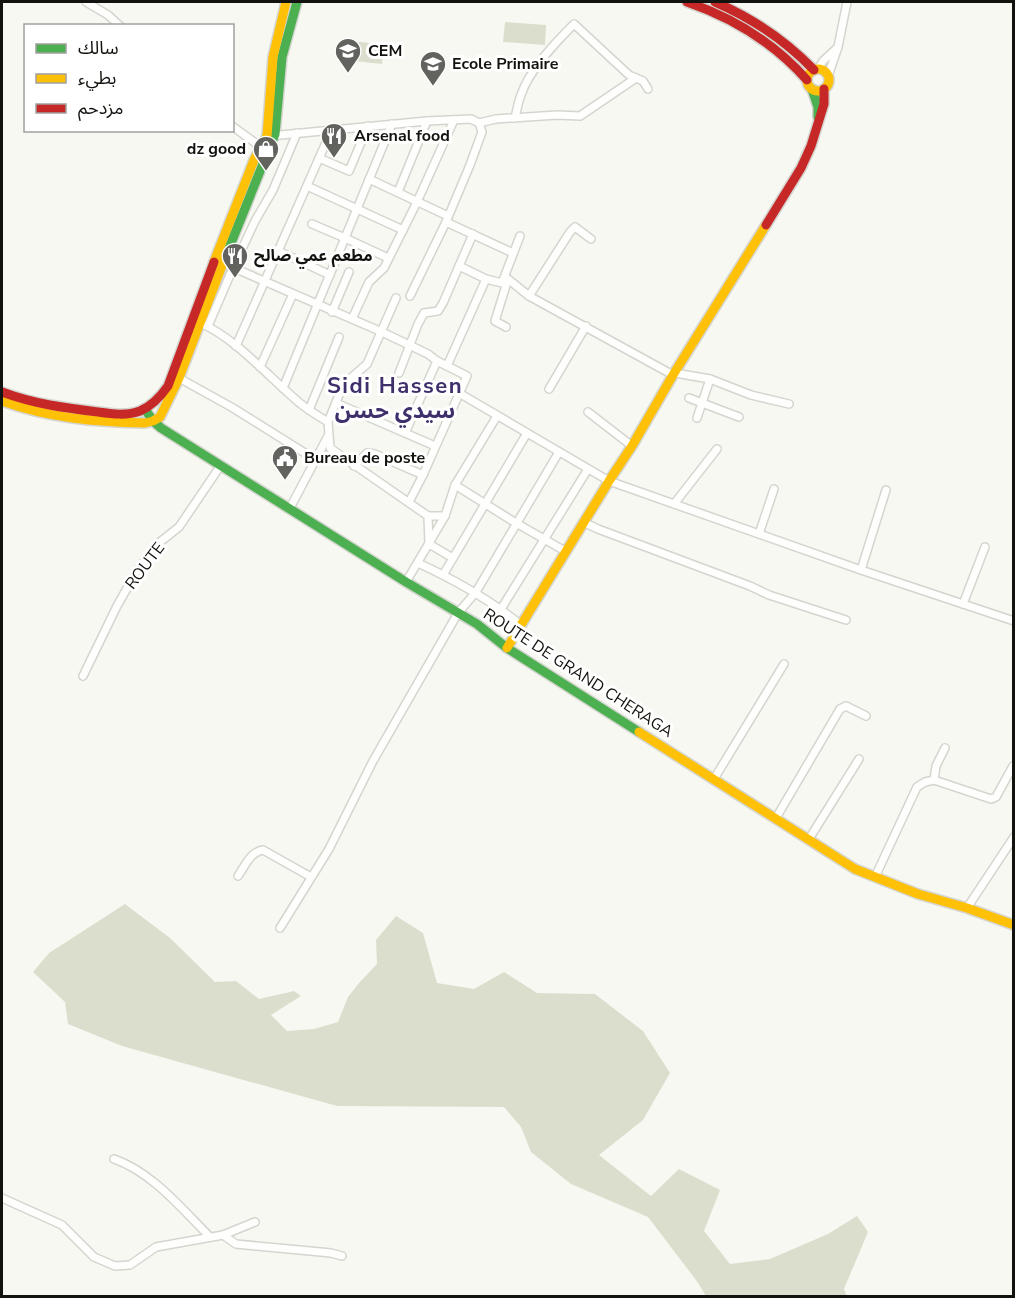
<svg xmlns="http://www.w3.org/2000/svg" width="1015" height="1298" font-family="'Nunito Sans','Noto Sans Arabic',sans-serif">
  <rect width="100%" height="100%" fill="#f8f8f2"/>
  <g fill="#dcdecd">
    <polygon points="505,22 546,25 545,45 503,42"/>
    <polygon points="347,41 384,44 382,64 345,60"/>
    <polygon points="125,904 170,938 215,982 236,981 259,999 294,991 301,996 271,1015 287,1031 314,1029 338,1022 348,997 359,983 377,964 376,940 396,916 423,933 437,983 474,989 504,972 537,993 595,994 643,1031 670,1073 643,1120 599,1155 651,1196 679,1169 720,1190 704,1231 730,1264 770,1259 828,1234 857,1216 868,1232 844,1289 847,1296 706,1296 696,1280 648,1217 571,1184 531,1152 521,1127 504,1107 337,1106 122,1046 68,1024 65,1002 33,972 49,953"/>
  </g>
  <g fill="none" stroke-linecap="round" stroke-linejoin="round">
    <g stroke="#d5d5d0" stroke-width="10">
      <g id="street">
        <polyline points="86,2 108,15 120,26"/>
        <polyline points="818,69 823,61 836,49"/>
        <polyline points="828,76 838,47 847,2"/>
        <path d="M515 118C517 110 518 102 521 95 529 70 556 42 574 24L629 75 643 81 648 89"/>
        <polyline points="479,123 496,119 557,115 580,116 636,78"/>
        <polyline points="232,126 261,147"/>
        <polyline points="270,136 427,121 471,119 479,123 482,132 470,165 446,222 410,296"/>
        <polyline points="319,158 349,171 368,126"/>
        <polyline points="369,179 448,216"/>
        <polyline points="307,186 403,230"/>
        <polyline points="398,192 427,121"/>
        <polyline points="446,222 513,253"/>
        <polyline points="312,224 345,238 388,258"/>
        <polyline points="278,251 330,275"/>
        <polyline points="220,262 382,332 428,354 437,361 467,376 423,475 409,502"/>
        <polyline points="459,266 486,279 502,283 520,236"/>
        <polyline points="529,296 570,232 575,227 591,239"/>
        <polyline points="332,312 349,272"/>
        <polyline points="352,319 369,282 384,268 417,202 454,120"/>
        <path d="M200 323C234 337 266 374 294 398 304 408 317 415 328 422L330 448 428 516 429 544 453 558"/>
        <polyline points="208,326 233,268 255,221 273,190 297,133"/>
        <polyline points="506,327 495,321 508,279 529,296 673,375"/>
        <polyline points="236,346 332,129"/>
        <polyline points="447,366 486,279"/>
        <polyline points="260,367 293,294"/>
        <polyline points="399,373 418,324 424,313 438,311 443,303 473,234"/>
        <polyline points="675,373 710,379 751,395 789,404"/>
        <polyline points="179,378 233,408 316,460"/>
        <polyline points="283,388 392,124"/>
        <polyline points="549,389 586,326"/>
        <polyline points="459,393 609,481 861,570 1014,621"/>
        <polyline points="689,398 739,417"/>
        <polyline points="336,403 435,446"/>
        <polyline points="309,410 339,337"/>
        <polyline points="588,412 632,446"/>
        <polyline points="697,418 710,379"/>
        <polyline points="328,422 343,385 367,364 396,298"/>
        <polyline points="405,433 437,361"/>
        <polyline points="354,466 367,453 375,454 423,475"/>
        <polyline points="455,485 516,523 565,551"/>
        <polyline points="674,504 717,449"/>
        <polyline points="290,508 328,436"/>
        <polyline points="428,516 445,516 455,485 497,416"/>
        <polyline points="583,522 598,529 750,586 769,595 846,620"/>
        <polyline points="759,534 774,489"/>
        <path d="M418 563C455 580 489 599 521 625"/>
        <polyline points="861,570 886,490"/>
        <polyline points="443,575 527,433"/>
        <polyline points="406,582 445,516"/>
        <polyline points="963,604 985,547"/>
        <polyline points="501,609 588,469"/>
        <polyline points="83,676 117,606 138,569 160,542 179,527 221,465"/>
        <polyline points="714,779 784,664"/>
        <polyline points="934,780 936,766 945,748"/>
        <polyline points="776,818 840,709 846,706 866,716"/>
        <polyline points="809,839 859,759"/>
        <path d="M238 876C245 866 250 852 263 850L311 877"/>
        <polyline points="875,877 917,787 925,782 934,780 991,799 996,797 1013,766"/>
        <polyline points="967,908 1014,837"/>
        <polyline points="280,928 329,849 373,761 458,613 476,592 559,452"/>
        <path d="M114 1159C152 1172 182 1209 210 1237"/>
        <polyline points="2,1198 62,1225 94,1257 115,1266 130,1265 156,1247 223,1235 255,1222"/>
        <polyline points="223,1235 236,1244 331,1253 342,1256"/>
      </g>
    </g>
    <g stroke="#d5d5d0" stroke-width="12">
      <g id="fast">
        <polyline points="812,89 818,107 818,117"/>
        <polyline points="225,258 275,134 282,57 297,2"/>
        <polyline points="145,409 153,421 161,428 406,582 477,624 507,648 639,732"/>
      </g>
    </g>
    <g stroke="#d5d5d0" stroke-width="12">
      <g id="slow">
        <circle cx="818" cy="80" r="11"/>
        <polyline points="214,262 254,160 267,136 273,57 286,2"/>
        <path d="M2 401C49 418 96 422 145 423L153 421 160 417 179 378 225 258"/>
        <polyline points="507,648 609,481 632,446 673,375 766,225"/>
        <polyline points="639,732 855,869 918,894 967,908 1014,925"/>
      </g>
    </g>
    <g stroke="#d5d5d0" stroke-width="12">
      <g id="jam">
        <path d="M687 2C734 18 774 43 807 80"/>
        <path d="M715 2C752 18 786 41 814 70"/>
        <polyline points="766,225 801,168 811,146 824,104 824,89"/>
        <path d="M2 392C34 404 65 408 98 412 112 414 127 416 140 411 152 406 161 396 168 386L214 262"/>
      </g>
    </g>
    <use href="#street" stroke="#fefefd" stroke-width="7"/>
    <use href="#fast" stroke="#4caf50" stroke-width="9"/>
    <use href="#slow" stroke="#ffc107" stroke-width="9"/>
    <use href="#jam" stroke="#c62828" stroke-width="9"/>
  </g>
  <defs>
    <g id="school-pin" transform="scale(1.35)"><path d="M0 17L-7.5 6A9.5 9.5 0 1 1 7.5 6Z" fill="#62625e" stroke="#fff"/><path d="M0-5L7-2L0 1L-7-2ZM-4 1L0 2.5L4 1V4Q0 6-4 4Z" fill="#fff"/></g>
    <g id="restaurant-pin" transform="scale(1.35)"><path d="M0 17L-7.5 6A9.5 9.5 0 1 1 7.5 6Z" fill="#62625e" stroke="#fff"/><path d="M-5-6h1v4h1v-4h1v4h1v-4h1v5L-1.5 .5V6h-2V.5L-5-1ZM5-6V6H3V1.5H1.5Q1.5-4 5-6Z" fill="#fff"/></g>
    <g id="shop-pin" transform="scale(1.35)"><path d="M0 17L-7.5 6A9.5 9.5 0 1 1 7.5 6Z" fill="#62625e" stroke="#fff"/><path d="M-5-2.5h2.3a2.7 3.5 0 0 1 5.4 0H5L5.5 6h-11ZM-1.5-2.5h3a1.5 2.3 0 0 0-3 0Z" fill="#fff"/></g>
    <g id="civic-pin" transform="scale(1.35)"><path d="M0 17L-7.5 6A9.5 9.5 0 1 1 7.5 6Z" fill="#62625e" stroke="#fff"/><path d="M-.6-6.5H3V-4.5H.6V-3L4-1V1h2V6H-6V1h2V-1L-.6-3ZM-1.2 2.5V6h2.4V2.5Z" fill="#fff"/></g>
  </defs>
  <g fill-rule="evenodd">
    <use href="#school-pin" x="348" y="51"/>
    <use href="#school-pin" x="433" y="64"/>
    <use href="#restaurant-pin" x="334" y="136"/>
    <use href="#shop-pin" x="266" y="149"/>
    <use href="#restaurant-pin" x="235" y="256"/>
    <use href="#civic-pin" x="285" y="458"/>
  </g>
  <g text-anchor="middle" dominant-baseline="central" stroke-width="6" stroke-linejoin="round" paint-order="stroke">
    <g font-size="16" font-weight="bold" fill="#12120e" stroke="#fff" text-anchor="start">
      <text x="368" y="51">CEM</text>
      <text x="452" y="64">Ecole Primaire</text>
      <text x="354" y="136">Arsenal food</text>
      <text x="246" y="149" text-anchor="end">dz good</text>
      <text x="254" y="256">مطعم عمي صالح</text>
      <text x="304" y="458">Bureau de poste</text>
    </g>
    <g font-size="16" fill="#12120e" stroke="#fff">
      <text transform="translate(145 566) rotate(-53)">ROUTE</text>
      <text transform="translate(578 673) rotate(33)">ROUTE DE GRAND CHERAGA</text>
    </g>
    <g font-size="22" font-weight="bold" letter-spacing="1.5" fill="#3f306c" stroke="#fff">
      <text x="395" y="386">Sidi Hassen<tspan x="395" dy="25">سيدي حسن</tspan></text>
    </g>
  </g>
  <rect width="1015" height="1298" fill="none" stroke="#12120e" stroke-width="6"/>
  <rect x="24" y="24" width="210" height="108" fill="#ffffff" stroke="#a0a09f" stroke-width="1.5"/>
  <rect x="36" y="44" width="30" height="9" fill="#4caf50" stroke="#a0a09f" stroke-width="1.5"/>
  <text x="78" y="54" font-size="18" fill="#12120e">سالك</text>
  <rect x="36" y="74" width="30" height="9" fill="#ffc107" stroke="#a0a09f" stroke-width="1.5"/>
  <text x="78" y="84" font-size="18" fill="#12120e">بطيء</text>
  <rect x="36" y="104" width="30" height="9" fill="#c62828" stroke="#a0a09f" stroke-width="1.5"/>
  <text x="78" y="114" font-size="18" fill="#12120e">مزدحم</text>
</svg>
